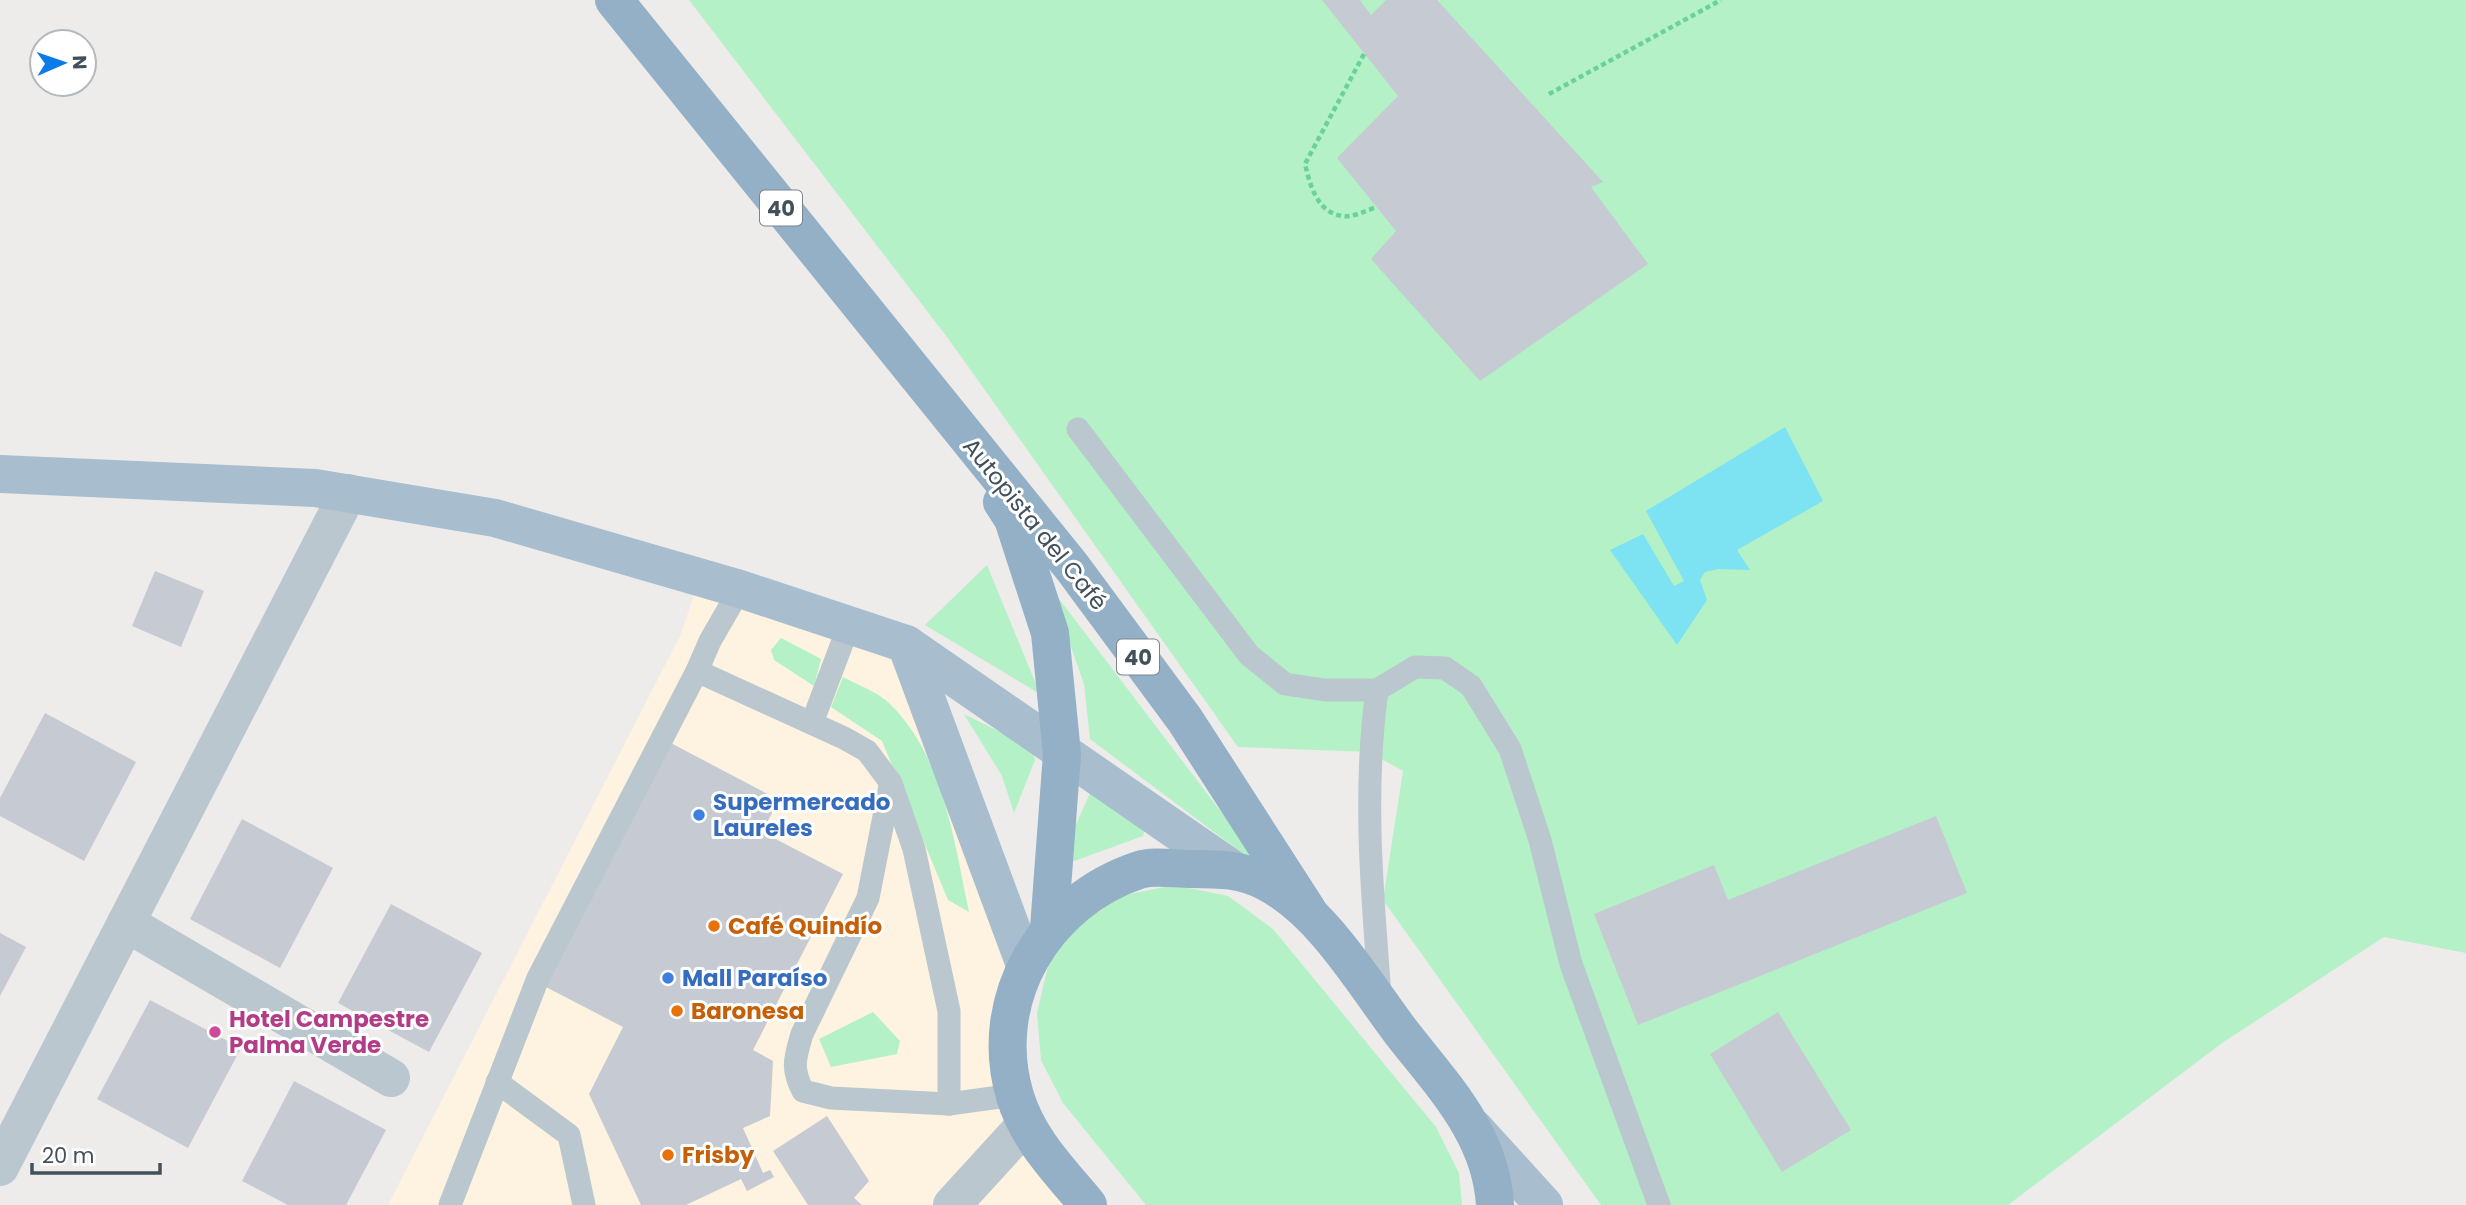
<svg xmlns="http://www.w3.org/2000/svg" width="2466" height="1205" font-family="Poppins,sans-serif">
  <rect width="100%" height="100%" fill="#eeebeb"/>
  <polygon fill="#fdf3e0" points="700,577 906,644 1025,965 1007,1045 1088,1205 388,1205 681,634"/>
  <g fill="#b4f1c7">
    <polygon points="689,0 2466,0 2466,953 2384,937 2222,1043 2008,1205 1601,1205 1383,900 1403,771 1369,752 1238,747 950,341"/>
    <polygon points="987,565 1040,694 925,625"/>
    <polygon points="1050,587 1266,871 1090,739 1084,684"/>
    <polygon points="781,638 821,659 814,686 774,660 771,650"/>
    <path d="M843 677C858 685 878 692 890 704 944 757 954 841 969 912L948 900 882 741 831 707Z"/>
    <polygon points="964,714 1032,748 1035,760 1014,813 1002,776"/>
    <polygon points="1091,791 1145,829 1143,836 1066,864 1060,860"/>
    <polygon points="1174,885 1228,896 1273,929 1436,1127 1459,1173 1462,1205 1146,1205 1063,1103 1041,1060 1037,1013 1048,966 1075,927 1120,896"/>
    <polygon points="873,1012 900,1041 897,1054 831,1067 819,1039"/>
  </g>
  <polygon fill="#7de2f2" points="1785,427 1823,501 1737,550 1750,570 1718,569 1705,572 1700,580 1707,600 1677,645 1610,550 1643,534 1674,586 1684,581 1646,511"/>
  <g fill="#c6cad2">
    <polygon points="1322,0 1360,0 1371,15 1386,0 1437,0 1603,182 1591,187 1648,264 1480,381 1371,259 1396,231 1337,158 1398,96"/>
    <polygon points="155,571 204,591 181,647 132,626"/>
    <polygon points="45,713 136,762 84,861 0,816 0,798"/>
    <polygon points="667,741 779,800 762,832 843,874 753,1050 773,1061 770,1116 743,1128 763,1173 770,1170 774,1177 747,1191 741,1179 686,1205 641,1205 589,1094 623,1027 542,985"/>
    <polygon points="1936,816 1967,893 1638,1025 1594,914 1714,865 1728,900"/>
    <polygon points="242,819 333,868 280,968 190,919"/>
    <polygon points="391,904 482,953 429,1052 338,1003"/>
    <polygon points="0,933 26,947 0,996"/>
    <polygon points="150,1000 241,1048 188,1148 97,1099"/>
    <polygon points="1778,1012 1851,1130 1782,1172 1710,1054"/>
    <polygon points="294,1081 386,1130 346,1205 288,1205 242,1181"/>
    <polygon points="827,1116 869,1181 854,1198 862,1205 808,1205 773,1151"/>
  </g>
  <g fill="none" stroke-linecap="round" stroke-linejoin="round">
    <g stroke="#6ad197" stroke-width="4.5" stroke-dasharray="5 3.5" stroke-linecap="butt">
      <path d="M1364 54 1305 164C1310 185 1317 213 1343 216 1352 218 1367 210 1377 207"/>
      <polyline points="1549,94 1721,0"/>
    </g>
    <g stroke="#bac7cf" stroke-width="23">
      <path d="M1078 429 1249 655 1285 684 1325 690H1377C1363 792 1372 892 1380 995"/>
      <polyline points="740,589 710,641 697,671 844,738 867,751 891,783 914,849 949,1011 949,1104"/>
      <polyline points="1377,690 1415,667 1445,668 1471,686 1510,749 1540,840 1571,964 1659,1205"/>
      <polyline points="812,723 849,625"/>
      <path d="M890 786 868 898 802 1034C795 1058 791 1068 803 1091L831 1098 949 1104 1014 1095"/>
      <polyline points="497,1082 569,1135 584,1205"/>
      <polyline points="450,1205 538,978 697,671"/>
    </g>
    <g stroke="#bac7cf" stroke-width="38">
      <polyline points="126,923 391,1078"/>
      <polyline points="0,1167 348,493"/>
      <polyline points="952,1205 1026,1124"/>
    </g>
    <g stroke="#a8bdcd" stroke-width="38">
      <polyline points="0,474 315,488 495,518 740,589 906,644 1232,869"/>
      <polyline points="906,644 1025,965"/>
      <polyline points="1474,1128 1544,1205"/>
    </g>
    <g stroke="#93b0c6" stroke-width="38">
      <polyline points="614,0 1072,567 1185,720 1308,911"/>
      <polyline points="1002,502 1013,519 1050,633 1062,754 1049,928"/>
      <path d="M1088 1205C1060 1171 1028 1140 1015 1096 986 999 1045 901 1139 870 1154 865 1175 869 1191 869 1219 869 1243 869 1268 883 1323 912 1364 983 1401 1032 1443 1086 1491 1134 1495 1205"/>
    </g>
  </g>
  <g fill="#3f7fe0" stroke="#fff" stroke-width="2.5">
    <circle cx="699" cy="815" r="7"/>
    <circle cx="668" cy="978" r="7"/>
  </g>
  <g fill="#e8710a" stroke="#fff" stroke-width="2.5">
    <circle cx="714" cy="926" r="7"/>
    <circle cx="677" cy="1011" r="7"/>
    <circle cx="668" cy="1155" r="7"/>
  </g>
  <circle fill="#d1479c" stroke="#fff" stroke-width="2.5" cx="215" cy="1032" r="7"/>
  <g text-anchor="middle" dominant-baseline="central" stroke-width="6" stroke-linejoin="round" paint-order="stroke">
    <g fill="#fff" stroke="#7b848c" stroke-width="2">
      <rect x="760" y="190.5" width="42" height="35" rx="5"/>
      <rect x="1117" y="639.5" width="42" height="35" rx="5"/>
    </g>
    <g font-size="21" font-weight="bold" fill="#42505a">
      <text x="781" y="208">40</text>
      <text x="1138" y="657">40</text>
    </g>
    <g font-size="23" fill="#42505a" stroke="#fff">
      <text transform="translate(1035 524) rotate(51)">Autopista del Café</text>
    </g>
    <g font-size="23" font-weight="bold" fill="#366cbe" stroke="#fff" text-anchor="start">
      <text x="713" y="802">Supermercado<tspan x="713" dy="26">Laureles</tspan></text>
      <text x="682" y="978">Mall Paraíso</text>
    </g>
    <g font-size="23" font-weight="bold" fill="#c56008" stroke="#fff" text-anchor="start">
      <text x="728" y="926">Café Quindío</text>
      <text x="691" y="1011">Baronesa</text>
      <text x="682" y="1155">Frisby</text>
    </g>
    <g font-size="23" font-weight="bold" fill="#b23c85" stroke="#fff" text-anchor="start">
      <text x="229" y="1019">Hotel Campestre<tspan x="229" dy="26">Palma Verde</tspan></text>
    </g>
  </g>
  <g transform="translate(63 63) rotate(88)"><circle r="33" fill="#ffffff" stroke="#b3b9bd" stroke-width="2"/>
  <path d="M0-5L12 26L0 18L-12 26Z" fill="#0b7be8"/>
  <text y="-10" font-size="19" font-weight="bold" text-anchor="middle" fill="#42505a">N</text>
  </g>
  <path d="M32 1163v10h128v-10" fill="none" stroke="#42505a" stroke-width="3.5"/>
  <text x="42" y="1163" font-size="21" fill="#42505a" stroke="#ffffff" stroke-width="5" paint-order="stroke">20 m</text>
</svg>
